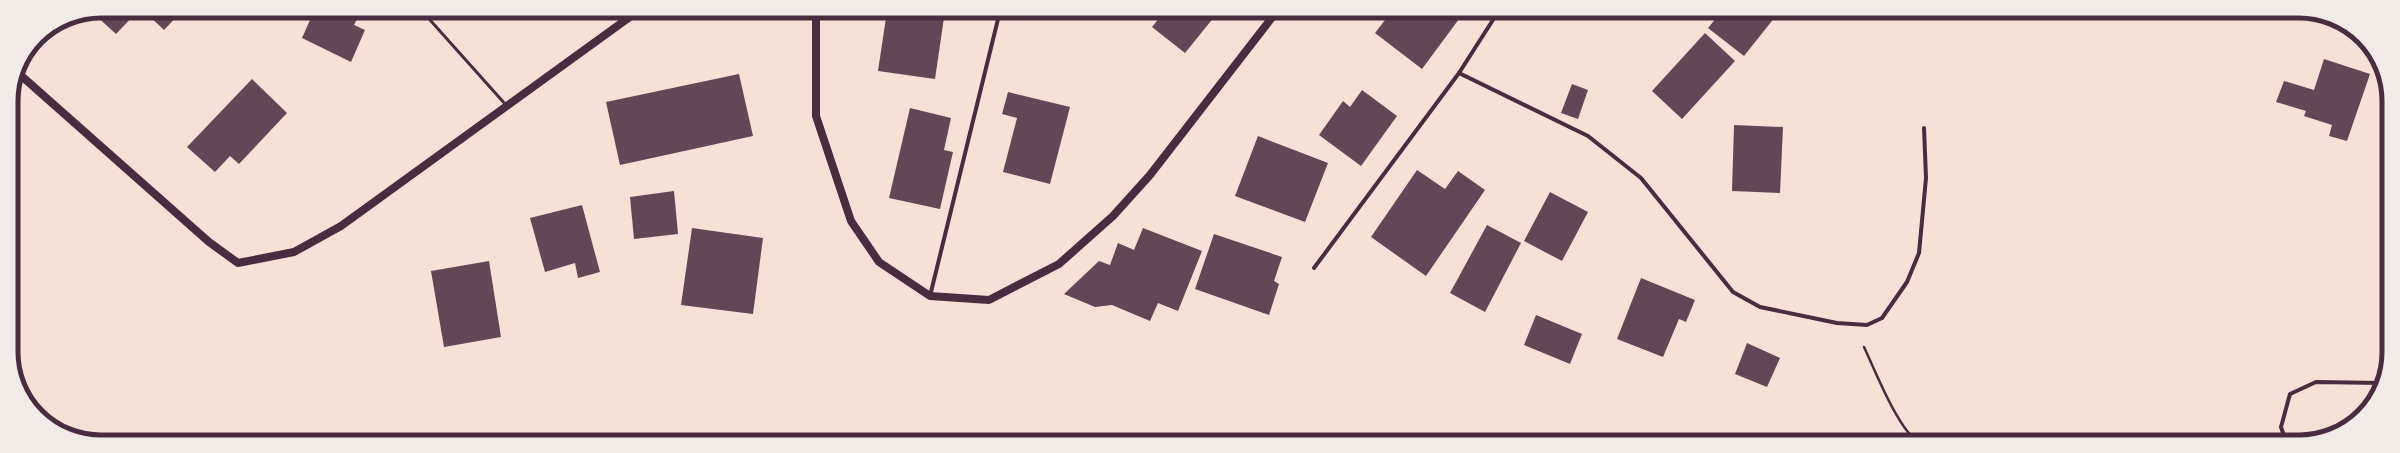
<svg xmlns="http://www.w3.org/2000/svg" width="2400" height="453" font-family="Lato,sans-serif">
  <rect width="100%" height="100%" fill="#f7e1d7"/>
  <g fill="#644757">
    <polygon points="101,11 138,11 116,34 93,13"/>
    <polygon points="144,11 182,11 164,30"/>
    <polygon points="314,11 361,11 354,25 365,30 351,62 302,38"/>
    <polygon points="887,11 945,11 935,79 878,71"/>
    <polygon points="1165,11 1219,11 1185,53 1152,27"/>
    <polygon points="1392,11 1457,11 1462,15 1422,69 1375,33"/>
    <polygon points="1721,12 1779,12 1744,56 1708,28"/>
    <polygon points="1705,33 1735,61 1682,119 1652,91"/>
    <polygon points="2324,59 2370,74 2347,141 2329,136 2332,125 2304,116 2306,111 2276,102 2284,81 2314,90"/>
    <polygon points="739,74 753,136 620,165 606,102"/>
    <polygon points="252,79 287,113 239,164 230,156 215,172 187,147"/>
    <polygon points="1572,84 1588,90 1578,119 1561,113"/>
    <polygon points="1362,90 1397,116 1361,166 1319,135 1343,101 1350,107"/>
    <polygon points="1008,92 1070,107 1050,184 1003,172 1017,118 1002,114"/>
    <polygon points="910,108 951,118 944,150 953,152 940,209 889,198"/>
    <polygon points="1734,125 1783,127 1780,193 1732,191"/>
    <polygon points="1258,136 1328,163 1305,222 1235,196"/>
    <polygon points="1417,170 1445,189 1458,171 1485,190 1426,276 1371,237"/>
    <polygon points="674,191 678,234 634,239 630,197"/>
    <polygon points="1550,192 1588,212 1562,261 1524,241"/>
    <polygon points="582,205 600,272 578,278 575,263 545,272 530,218"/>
    <polygon points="1487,225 1521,243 1485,312 1450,293"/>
    <polygon points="692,228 763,238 753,314 681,305"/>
    <polygon points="1143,228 1202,251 1178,311 1158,303 1150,321 1112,305 1095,307 1064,294 1099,261 1110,265 1118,243 1134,250"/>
    <polygon points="1214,234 1282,257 1274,281 1279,284 1269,315 1195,289"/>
    <polygon points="489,261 501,337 444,347 431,271"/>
    <polygon points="1641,278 1695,300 1686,322 1679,319 1663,357 1617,339"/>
    <polygon points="1536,315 1582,334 1570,364 1524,345"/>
    <polygon points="1747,343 1780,358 1767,387 1735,374"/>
  </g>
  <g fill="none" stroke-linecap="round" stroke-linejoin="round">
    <path stroke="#4a2c40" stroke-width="2.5" d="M1864 347C1874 368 1899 432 1919 442"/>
    <polyline stroke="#4a2c40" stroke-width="3" points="422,11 506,105"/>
    <g stroke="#4a2c40" stroke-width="4">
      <polyline points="1459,73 1588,136 1641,178 1733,292 1760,307 1837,323 1867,325 1882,318 1907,282 1919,253 1926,178 1924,128"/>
      <polyline points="1314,268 1459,73 1498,12"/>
      <polyline points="930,296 1000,11"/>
      <polyline points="2286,442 2281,427 2290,394 2316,382 2382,383"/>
    </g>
    <g stroke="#4a2c40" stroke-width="8">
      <polyline points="816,11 816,116 851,221 879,262 930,296 989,300 1059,264 1113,216 1150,175 1277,11"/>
      <polyline points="17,72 209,242 238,263 294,252 341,226 638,11"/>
    </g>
  </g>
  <path d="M0 0H2400V453H0ZM101 18H2299A83 83 0 0 1 2382 101V352A83 83 0 0 1 2299 435H101A83 83 0 0 1 18 352V101A83 83 0 0 1 101 18Z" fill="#f1eae7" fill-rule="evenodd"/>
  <path fill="none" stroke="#4a2c40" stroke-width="5" d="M101 18H2299A83 83 0 0 1 2382 101V352A83 83 0 0 1 2299 435H101A83 83 0 0 1 18 352V101A83 83 0 0 1 101 18Z"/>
</svg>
